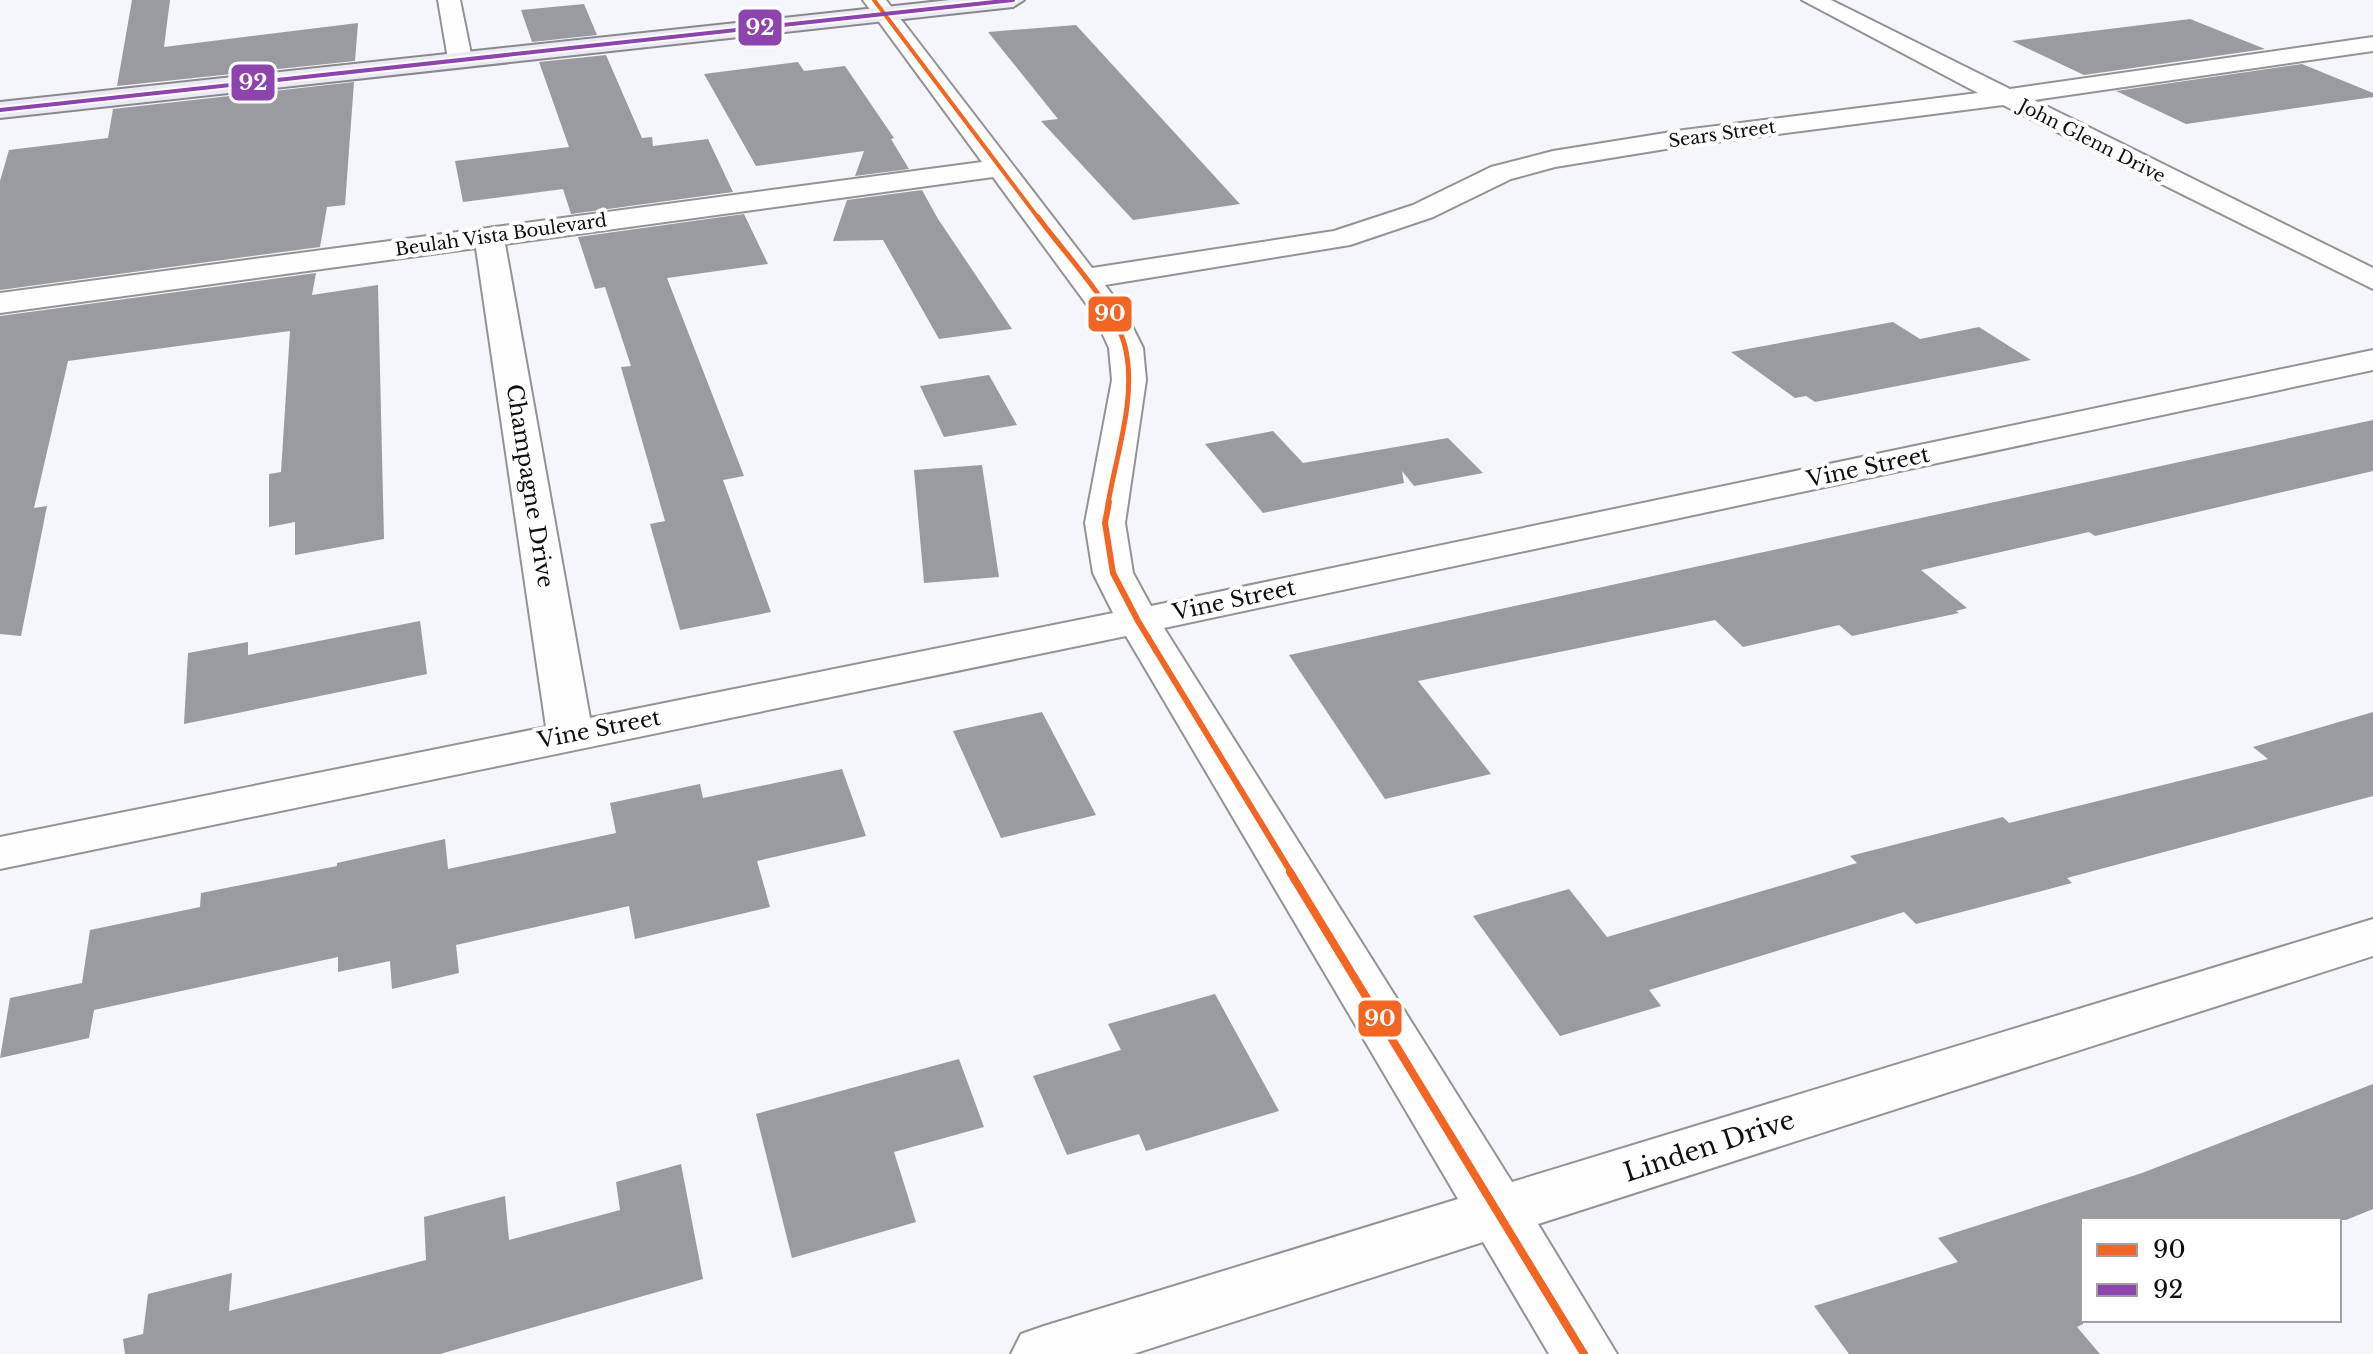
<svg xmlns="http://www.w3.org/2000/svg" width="2373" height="1354" font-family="'Libre Baskerville',serif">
  <rect width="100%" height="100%" fill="#f5f5fc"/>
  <g fill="#9a9ba0">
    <polygon points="132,0 170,0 164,47 358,23 355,61 117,86"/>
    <polygon points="584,4 597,35 532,42 521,10"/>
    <polygon points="2190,19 2265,49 2084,75 2012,41"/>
    <polygon points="1076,25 1240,204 1133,220 1041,121 1058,119 988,32"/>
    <polygon points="606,55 642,138 652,137 653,146 708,139 733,192 571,214 563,189 463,202 455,161 569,147 539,62"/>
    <polygon points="798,62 804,71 845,66 894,138 891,139 909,169 855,176 864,151 756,166 704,74"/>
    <polygon points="2302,64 2373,93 2373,97 2186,124 2116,91"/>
    <polygon points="354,82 345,205 327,207 320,247 0,290 0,181 9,150 108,138 113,109"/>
    <polygon points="922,190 938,219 1012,329 939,339 883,240 833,241 847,200"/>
    <polygon points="744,214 768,264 667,278 744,476 723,480 771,612 680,630 650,524 665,521 621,367 631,366 605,287 595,289 578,237"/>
    <polygon points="316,273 312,295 378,285 384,539 295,555 295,522 269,527 269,474 281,472 290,331 68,361 34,508 47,506 21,636 0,634 0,316"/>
    <polygon points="1893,322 1920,339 1979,327 2031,360 1815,402 1806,396 1795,398 1731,352"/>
    <polygon points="989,375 1017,425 944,437 920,386"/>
    <polygon points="2373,420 2373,471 2095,536 2089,532 1921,570 1967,608 1956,611 1959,613 1852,636 1839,625 1743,647 1715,620 1418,681 1491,774 1385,799 1289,655"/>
    <polygon points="1273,431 1303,463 1448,438 1483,473 1414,486 1402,471 1404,483 1263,513 1205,444"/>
    <polygon points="982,465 999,577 924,583 914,470"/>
    <polygon points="420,621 427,674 184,724 188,653 248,642 248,655"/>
    <polygon points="1042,712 1096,815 1001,838 953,731"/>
    <polygon points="2373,712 2373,796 2067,878 2072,883 1916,924 1904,912 1649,990 1661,1006 1560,1036 1473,916 1569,889 1607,937 1857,863 1850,856 2003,817 2009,823 2268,759 2253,747"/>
    <polygon points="842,769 866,836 757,861 770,907 635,939 629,906 456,945 459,973 392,989 390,961 338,972 338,957 94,1010 89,1038 0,1058 10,998 82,983 90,930 200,907 201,893 337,866 337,863 445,839 448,869 616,833 610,803 700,784 703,798"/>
    <polygon points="1215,994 1279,1111 1146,1151 1139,1134 1067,1155 1033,1076 1121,1050 1108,1024"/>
    <polygon points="959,1059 984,1127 894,1152 916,1222 792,1258 756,1114"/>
    <polygon points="2373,1084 2373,1209 2346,1220 2083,1220 2083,1324 2077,1327 2100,1354 1849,1354 1814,1306 1958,1262 1938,1238 2142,1173"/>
    <polygon points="681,1164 703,1279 440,1354 125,1354 123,1339 143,1334 148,1294 232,1273 229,1311 426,1260 424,1217 505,1196 509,1240 620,1210 616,1182"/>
  </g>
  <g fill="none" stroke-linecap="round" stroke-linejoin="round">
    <g stroke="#939396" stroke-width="4">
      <g id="street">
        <polygon points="438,0 460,0 472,59 469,64 460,66 448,59"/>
        <path d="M863 0H886L1092 268 1334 231 1413 205 1491 167 1553 151 1684 130 1978 93 1802 0H1831L2010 89 2373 37V51L2034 100 2373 268V289L2003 105 1684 146 1555 167 1511 179 1433 217 1350 245 1105 285 1125 312 1143 348 1146 380 1125 523 1133 573 1151 606 2373 350V370L1164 628 1512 1182 2373 919V956L1538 1224 1617 1354H1549L1483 1242 1133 1354H1011L1021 1334 1044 1326 1458 1199 1126 636 0 869V837L546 727 476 248 0 313V293L982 162ZM993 177 1093 313 1109 348 1112 380 1085 523 1093 573 1113 613 590 718 505 244Z"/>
      </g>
    </g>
    <g stroke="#89898c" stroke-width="4">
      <polygon id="secondary" points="950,0 1024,0 1013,7 0,118 0,102"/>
    </g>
    <use href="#street" fill="#fefeff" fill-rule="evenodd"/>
    <use href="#secondary" fill="#ecebf5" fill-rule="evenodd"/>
    <g stroke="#fff" stroke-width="8">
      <polyline id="bus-1-far3" points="874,0 1039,219"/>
    </g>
    <g stroke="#fff" stroke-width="10">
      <path id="bus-1-far2" d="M1038 217C1064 253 1118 308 1126 351 1136 399 1116 456 1108 504"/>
    </g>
    <g stroke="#fff" stroke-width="12">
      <polyline id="bus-1-far1" points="1109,502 1105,523 1113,573 1138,621 1292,874"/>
    </g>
    <g stroke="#fff" stroke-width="14">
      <polyline id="bus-1" points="1290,872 1584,1354"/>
    </g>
    <g stroke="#fff" stroke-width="8">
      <polyline id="bus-2" points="0,110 1013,0"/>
    </g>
    <use href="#bus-1-far3" stroke="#f26522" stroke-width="4"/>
    <use href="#bus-1-far2" stroke="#f26522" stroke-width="5"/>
    <use href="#bus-1-far1" stroke="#f26522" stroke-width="6"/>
    <use href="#bus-1" stroke="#f26522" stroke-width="8"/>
    <use href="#bus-2" stroke="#8e44ad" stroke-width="4"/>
  </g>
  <g text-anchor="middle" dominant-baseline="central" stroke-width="8" stroke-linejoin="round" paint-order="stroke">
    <g font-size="18" fill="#0f0f0f" stroke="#fff">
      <text transform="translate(1722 134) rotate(-8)">Sears Street</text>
      <text transform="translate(2092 141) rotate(27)">John Glenn Drive</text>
      <text transform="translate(501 235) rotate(-8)">Beulah Vista Boulevard</text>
    </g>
    <g font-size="22" fill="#0f0f0f" stroke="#fff">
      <text transform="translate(1868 467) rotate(-12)">Vine Street</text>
      <text transform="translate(530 486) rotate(81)">Champagne Drive</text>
      <text transform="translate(1234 600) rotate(-12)">Vine Street</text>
      <text transform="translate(599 729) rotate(-11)">Vine Street</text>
    </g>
    <g font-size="26" fill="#0f0f0f" stroke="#fff">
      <text transform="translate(1709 1146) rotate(-18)">Linden Drive</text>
    </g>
  </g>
  <g stroke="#fff" stroke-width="3">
    <rect x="737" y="8" width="46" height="39" rx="8" fill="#8e44ad"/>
    <rect x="230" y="63" width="46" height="39" rx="8" fill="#8e44ad"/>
    <rect x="1087" y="295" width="46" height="38" rx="8" fill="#f26522"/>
    <rect x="1357" y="999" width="46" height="39" rx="8" fill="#f26522"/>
  </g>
  <g font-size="22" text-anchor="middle" font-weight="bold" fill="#fff">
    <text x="760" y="35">92</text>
    <text x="253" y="90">92</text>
    <text x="1110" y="321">90</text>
    <text x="1380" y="1026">90</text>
  </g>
  <rect x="2081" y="1218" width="260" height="104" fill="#ffffff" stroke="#9f9f9f" stroke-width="2"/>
  <rect x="2097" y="1244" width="40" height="12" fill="#f26522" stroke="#9f9f9f" stroke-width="2"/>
  <text x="2153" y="1258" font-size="24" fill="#0f0f0f">90</text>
  <rect x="2097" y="1284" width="40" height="12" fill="#8e44ad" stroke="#9f9f9f" stroke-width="2"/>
  <text x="2153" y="1298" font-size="24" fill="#0f0f0f">92</text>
</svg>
